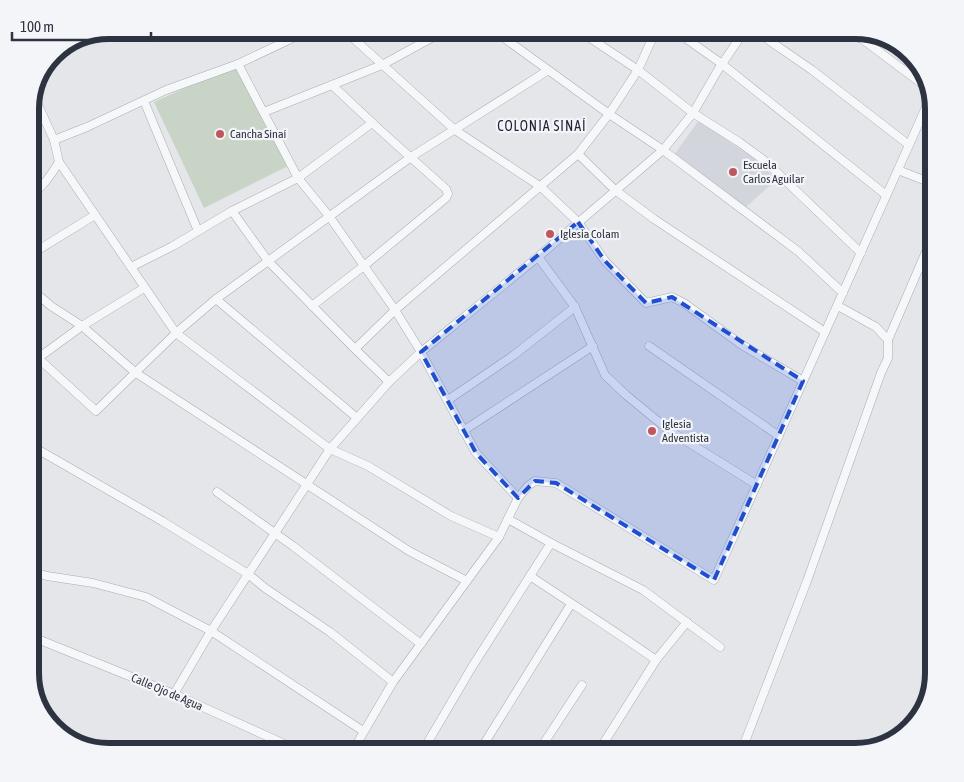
<svg xmlns="http://www.w3.org/2000/svg" width="964" height="782" font-family="'Asap Condensed',sans-serif">
  <rect width="100%" height="100%" fill="#e4e6ea"/>
  <polygon fill="#d2d5dc" points="699,120 760,163 776,180 746,207 674,155"/>
  <polygon fill="#c8d4c6" points="236,65 288,166 204,208 154,102"/>
  <g fill="none" stroke-linecap="round" stroke-linejoin="round">
    <g stroke="#a9adb4" stroke-width="9">
      <g id="minor">
        <polyline points="344,30 455,130 541,187 578,222 605,261 646,303 672,297 684,303 742,345 803,381"/>
        <polyline points="493,30 609,114 663,150 799,252 843,293"/>
        <polyline points="578,30 638,70 693,113 739,142 765,161 861,253"/>
        <polyline points="674,30 722,64 886,195"/>
        <polyline points="754,30 812,70 909,145"/>
        <polyline points="850,30 929,89"/>
        <polyline points="238,64 298,178 329,216 395,310 421,352 476,453 518,498"/>
        <polyline points="144,101 198,231"/>
        <polyline points="264,112 382,65 437,35 442,30"/>
        <polyline points="54,140 87,127 166,90 238,64 310,30"/>
        <polyline points="578,154 615,190 654,219 825,332"/>
        <polyline points="59,162 176,333 330,449 368,466 451,516 499,537"/>
        <polyline points="898,170 934,184"/>
        <path d="M30 196C43 187 51 175 59 162L54 140 34 96"/>
        <polyline points="232,211 268,261 355,349 395,310 578,154 609,114 638,70 656,30"/>
        <polyline points="30,255 95,215"/>
        <polyline points="538,257 575,307 605,375 626,395 670,431 757,485"/>
        <polyline points="131,267 173,246 232,211 298,178 372,123"/>
        <polyline points="30,288 51,306 82,326 136,373 409,551 467,581"/>
        <polyline points="216,299 357,418"/>
        <polyline points="312,306 365,265 446,198 448,194 446,189 380,130 332,85"/>
        <polyline points="888,340 934,233"/>
        <polyline points="649,346 779,436"/>
        <polyline points="355,349 389,382"/>
        <polyline points="38,358 96,411 176,333 216,299 411,157 547,71"/>
        <polyline points="30,364 82,326 144,288"/>
        <polyline points="448,400 514,355 575,307"/>
        <polyline points="463,431 593,346"/>
        <polyline points="30,445 162,521 248,574 265,588 330,632 393,682"/>
        <polyline points="217,492 293,546 421,644"/>
        <polyline points="508,519 551,543 643,590 720,647"/>
        <polyline points="30,571 47,576 93,583 146,597 211,631 363,731"/>
        <path d="M530 576C572 604 615 631 656 660"/>
        <polyline points="30,636 174,694 302,752"/>
        <polyline points="174,694 211,631 330,449 389,382 421,352 538,257 663,150 693,113 718,70 745,30"/>
        <polyline points="352,752 393,682 499,537 518,498 528,486 535,481 556,483 714,580 931,96"/>
        <polyline points="422,752 472,667 551,543"/>
        <polyline points="479,752 571,604"/>
        <polyline points="538,752 582,685"/>
        <polyline points="598,752 656,660 687,622"/>
        <polyline points="741,752 807,581 881,373 888,358 888,340 876,327 838,306"/>
      </g>
    </g>
    <use href="#minor" stroke="#f6f7f9" stroke-width="8"/>
  </g>
  <path fill="#1d4ed8" fill-opacity="0.2" stroke="#1d4ed8" stroke-width="4" stroke-dasharray="10 6" stroke-linejoin="round" d="M578 222 605 261 646 303 672 297 803 381 714 580 556 483 535 481 518 498 476 453 421 352Z"/>
  <g fill="#c3555c" stroke="#f3f5f8" stroke-width="2">
    <circle cx="220" cy="134" r="5"/>
    <circle cx="733" cy="172" r="5"/>
    <circle cx="550" cy="234" r="5"/>
    <circle cx="652" cy="431" r="5"/>
  </g>
  <g text-anchor="middle" dominant-baseline="central" stroke-width="4.5" stroke-linejoin="round" paint-order="stroke">
    <g font-size="12" fill="#2d3341" stroke="#f3f5f8" text-anchor="start">
      <text x="230" y="134">Cancha Sinaí</text>
      <text x="743" y="165">Escuela<tspan x="743" dy="14">Carlos Aguilar</tspan></text>
      <text x="560" y="234">Iglesia Colam</text>
      <text x="662" y="424">Iglesia<tspan x="662" dy="14">Adventista</tspan></text>
    </g>
    <g font-size="12" fill="#2d3341" stroke="#f3f5f8">
      <text transform="translate(167 692) rotate(23)">Calle Ojo de Agua</text>
    </g>
    <g font-size="14" letter-spacing="1" fill="#1f2432" stroke="#f3f5f8">
      <text x="542" y="126">COLONIA SINAÍ</text>
    </g>
  </g>
  <path d="M0 0H964V782H0ZM109 39H855A70 70 0 0 1 925 109V673A70 70 0 0 1 855 743H109A70 70 0 0 1 39 673V109A70 70 0 0 1 109 39Z" fill="#f3f5f8" fill-rule="evenodd"/>
  <path fill="none" stroke="#2d3341" stroke-width="6" d="M109 39H855A70 70 0 0 1 925 109V673A70 70 0 0 1 855 743H109A70 70 0 0 1 39 673V109A70 70 0 0 1 109 39Z"/>
  <path d="M12 32v8h139v-8" fill="none" stroke="#2d3341" stroke-width="2.5"/>
  <text x="20" y="32" font-size="15" fill="#2d3341" stroke="#f3f5f8" stroke-width="4" paint-order="stroke">100 m</text>
</svg>
